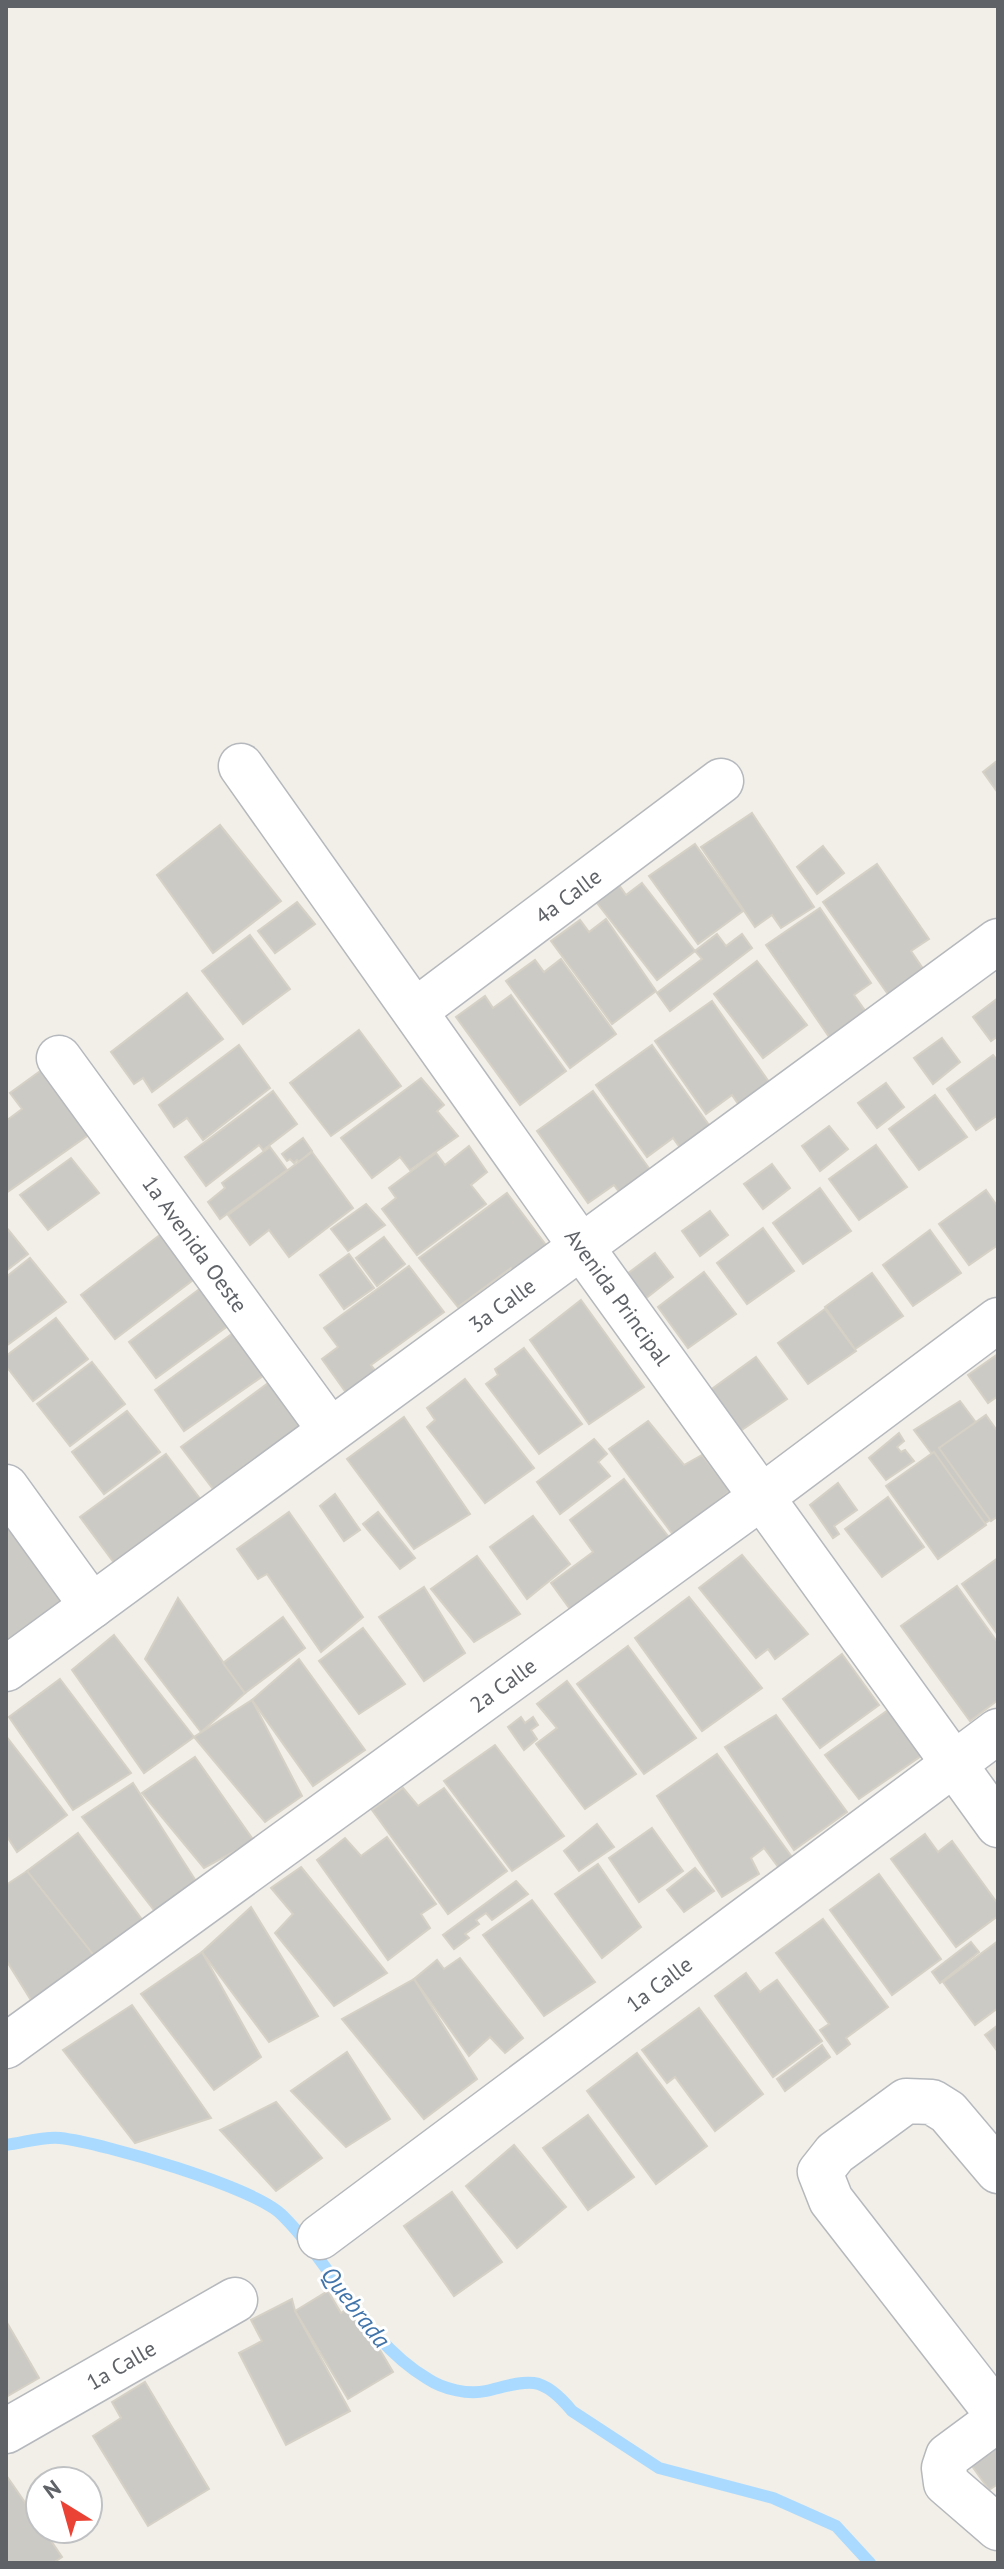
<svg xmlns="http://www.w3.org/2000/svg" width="1004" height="2569" font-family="'PT Sans',sans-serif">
  <rect width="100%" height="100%" fill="#f1efe8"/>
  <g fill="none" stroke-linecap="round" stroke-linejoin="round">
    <path stroke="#aadaff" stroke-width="12" d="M6 2145C23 2143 44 2136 60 2138 103 2143 256 2187 283 2216 334 2267 364 2341 428 2379 443 2389 468 2395 486 2391 501 2388 518 2381 534 2383 548 2385 563 2400 572 2411L659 2468 773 2498 836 2526 870 2563"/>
  </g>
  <g fill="#cccac5" stroke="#d6d1c6" stroke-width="2">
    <polygon points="998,760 998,793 983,772"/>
    <polygon points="752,813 814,907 781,928 772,915 755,927 701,847"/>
    <polygon points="220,825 281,901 213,953 157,875"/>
    <polygon points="695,844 743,911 698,944 649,876"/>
    <polygon points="823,846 844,873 817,894 797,867"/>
    <polygon points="877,864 929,939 911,951 928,976 892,1000 823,902"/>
    <polygon points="642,883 695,951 657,980 597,903 619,885 626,895"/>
    <polygon points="297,902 315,924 275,953 258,931"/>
    <polygon points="820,908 871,983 854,995 871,1019 834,1044 766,945"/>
    <polygon points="606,919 656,991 612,1024 551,941 580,920 589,932"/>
    <polygon points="717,934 726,946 742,934 752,948 670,1011 657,993 702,959 695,951"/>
    <polygon points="250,935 290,989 243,1024 202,971"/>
    <polygon points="561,959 616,1034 570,1068 506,981 535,960 544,972"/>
    <polygon points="757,961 807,1025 763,1058 714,994"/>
    <polygon points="187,993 223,1039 152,1092 143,1078 134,1084 111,1052"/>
    <polygon points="511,995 566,1071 520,1105 456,1017 485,996 493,1008"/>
    <polygon points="998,998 998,1036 991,1041 973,1017"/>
    <polygon points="712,1001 774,1089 743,1111 732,1095 706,1114 655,1041"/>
    <polygon points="359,1030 401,1086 331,1136 290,1083"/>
    <polygon points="942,1038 960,1062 933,1084 914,1058"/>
    <polygon points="239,1045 270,1088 203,1140 187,1118 174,1127 159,1105"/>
    <polygon points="652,1045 714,1132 684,1153 673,1138 647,1157 596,1085"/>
    <polygon points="993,1055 998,1061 998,1115 976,1130 947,1089"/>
    <polygon points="47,1066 97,1129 6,1193 6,1121 22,1109 10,1093"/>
    <polygon points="421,1078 444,1105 437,1111 458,1136 410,1170 400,1157 372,1178 341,1138"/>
    <polygon points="886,1083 904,1107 877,1128 858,1103"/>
    <polygon points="273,1091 297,1124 263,1150 259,1145 206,1186 185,1157"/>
    <polygon points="593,1091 656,1178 625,1200 614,1185 588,1203 537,1131"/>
    <polygon points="935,1095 967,1137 919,1170 889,1129"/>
    <polygon points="829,1126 848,1149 820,1171 802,1146"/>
    <polygon points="303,1138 312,1151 299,1162 297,1160 294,1163 290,1159 287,1161 282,1154"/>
    <polygon points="876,1145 907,1187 859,1220 829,1179"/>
    <polygon points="469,1146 487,1172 471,1185 486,1204 417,1255 382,1209 396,1198 389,1188 436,1153 445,1165"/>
    <polygon points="270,1147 287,1170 220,1219 208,1202 225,1188 222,1183"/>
    <polygon points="312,1152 353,1208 289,1257 269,1230 250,1245 228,1215"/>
    <polygon points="71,1158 99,1193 48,1230 20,1195"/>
    <polygon points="772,1164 790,1188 763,1209 744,1184"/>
    <polygon points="820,1188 851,1231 803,1264 773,1223"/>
    <polygon points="986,1190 998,1207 998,1245 969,1265 939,1224"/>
    <polygon points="507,1193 552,1253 519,1276 511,1268 458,1307 419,1258"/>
    <polygon points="366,1204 385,1225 348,1251 331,1229"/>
    <polygon points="710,1211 728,1235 700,1256 682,1231"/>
    <polygon points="6,1227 28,1254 6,1271"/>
    <polygon points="763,1228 794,1271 747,1304 717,1263"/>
    <polygon points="930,1230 961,1273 913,1306 883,1265"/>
    <polygon points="161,1234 197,1277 115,1339 81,1295"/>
    <polygon points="384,1237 405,1264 377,1286 356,1258"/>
    <polygon points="655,1253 673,1277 645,1299 627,1274"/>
    <polygon points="349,1254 374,1288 344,1309 320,1275"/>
    <polygon points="30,1258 66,1302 6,1346 6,1277"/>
    <polygon points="409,1266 444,1312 371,1365 380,1377 350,1398 322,1359 338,1347 324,1328"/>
    <polygon points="704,1272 736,1314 688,1348 658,1307"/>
    <polygon points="872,1273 903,1316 855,1349 825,1307"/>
    <polygon points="206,1284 236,1320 156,1378 129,1342"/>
    <polygon points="581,1300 644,1387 589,1424 530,1340"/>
    <polygon points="825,1309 856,1351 808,1384 778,1343"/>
    <polygon points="56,1318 88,1359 33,1401 6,1366 6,1356"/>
    <polygon points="237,1330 270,1371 184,1431 155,1390"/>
    <polygon points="524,1348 582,1424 539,1454 486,1384 498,1375 495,1369"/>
    <polygon points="998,1354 998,1396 988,1403 968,1375"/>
    <polygon points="756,1357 787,1399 739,1432 709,1391"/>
    <polygon points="92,1362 125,1404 70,1446 37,1404"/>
    <polygon points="275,1378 314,1430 219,1497 181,1447"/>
    <polygon points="465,1379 534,1468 485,1503 427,1427 435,1420 427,1408"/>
    <polygon points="960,1401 998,1452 998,1515 984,1524 914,1430"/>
    <polygon points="127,1411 160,1452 104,1494 72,1452"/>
    <polygon points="986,1415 998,1432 998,1516 991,1521 939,1448"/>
    <polygon points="404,1417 470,1514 414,1549 347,1459"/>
    <polygon points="648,1421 684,1465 702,1455 730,1491 674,1536 609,1449"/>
    <polygon points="899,1433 904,1441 897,1447 901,1452 905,1450 914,1461 886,1480 869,1458"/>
    <polygon points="594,1439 607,1454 598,1462 610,1476 560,1514 537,1482"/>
    <polygon points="934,1452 986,1525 938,1559 886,1486"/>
    <polygon points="166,1454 201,1500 115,1564 80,1517"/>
    <polygon points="624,1479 671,1540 575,1616 551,1583 593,1552 570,1520"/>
    <polygon points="838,1483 857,1510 834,1526 839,1534 833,1538 810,1505"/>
    <polygon points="335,1494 360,1530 344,1541 320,1506"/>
    <polygon points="888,1497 924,1547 882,1577 845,1529"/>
    <polygon points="6,1504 72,1599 6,1647"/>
    <polygon points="289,1512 363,1617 321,1652 267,1574 258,1579 237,1549"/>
    <polygon points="378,1512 415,1558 400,1569 363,1524"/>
    <polygon points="533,1516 570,1564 527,1599 490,1547"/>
    <polygon points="742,1555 808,1634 775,1659 768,1649 756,1658 699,1588"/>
    <polygon points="477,1556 520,1614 474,1642 431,1589"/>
    <polygon points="998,1558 998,1635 962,1584"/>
    <polygon points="957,1586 998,1643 998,1700 970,1721 901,1626"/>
    <polygon points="424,1587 465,1653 424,1681 379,1617"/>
    <polygon points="689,1597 762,1688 702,1731 635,1638"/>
    <polygon points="178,1598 245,1693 201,1732 145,1659"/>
    <polygon points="283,1617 305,1648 245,1693 223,1663"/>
    <polygon points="363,1628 405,1684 359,1714 319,1661"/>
    <polygon points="114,1635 194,1737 144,1773 72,1670"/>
    <polygon points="628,1646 696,1738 644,1774 577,1684"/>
    <polygon points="842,1654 879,1705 820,1748 783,1699"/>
    <polygon points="299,1659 365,1750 313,1786 252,1700"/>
    <polygon points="60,1679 131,1773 73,1810 9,1717"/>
    <polygon points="567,1681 636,1774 585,1809 536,1744 557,1728 537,1704"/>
    <polygon points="252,1700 302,1796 265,1822 194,1737"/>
    <polygon points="891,1708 924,1754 859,1799 825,1755"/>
    <polygon points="776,1715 847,1812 794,1850 725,1747"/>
    <polygon points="521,1717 525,1723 533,1717 538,1725 531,1730 537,1739 524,1750 508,1727"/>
    <polygon points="6,1736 67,1815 17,1852 6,1835"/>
    <polygon points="495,1745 564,1836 512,1871 444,1781"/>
    <polygon points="717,1754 792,1857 779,1868 764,1848 751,1858 759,1874 722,1897 657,1796"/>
    <polygon points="195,1757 254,1841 204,1868 142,1793"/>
    <polygon points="133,1783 196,1881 160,1918 82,1817"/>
    <polygon points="403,1788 418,1806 444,1788 507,1871 448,1914 372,1810"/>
    <polygon points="597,1824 614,1847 579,1871 564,1851"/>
    <polygon points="652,1828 683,1871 639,1902 609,1858"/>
    <polygon points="78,1833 143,1921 99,1962 27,1871"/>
    <polygon points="925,1834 938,1852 952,1841 998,1904 998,1916 956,1947 891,1859"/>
    <polygon points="387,1837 436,1904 421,1914 430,1928 388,1960 317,1860 345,1838 361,1856"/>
    <polygon points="598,1864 641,1927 602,1958 555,1894"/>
    <polygon points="301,1867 387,1973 334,2006 275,1933 293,1914 271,1888"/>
    <polygon points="695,1868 714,1891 684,1912 667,1890"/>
    <polygon points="27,1871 99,1962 34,2005 6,1960 6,1885"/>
    <polygon points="879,1874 941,1959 892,1995 830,1910"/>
    <polygon points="516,1881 528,1894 492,1920 486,1913 476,1920 479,1924 465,1934 469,1938 454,1949 443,1935"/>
    <polygon points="532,1900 595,1982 544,2016 483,1935"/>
    <polygon points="251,1907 318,2016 269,2042 202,1952"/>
    <polygon points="823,1919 888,2007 846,2038 850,2044 837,2054 820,2030 829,2024 776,1953"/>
    <polygon points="998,1941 998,2008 975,2025 943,1982"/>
    <polygon points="971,1942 979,1952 940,1983 932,1972"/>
    <polygon points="202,1952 261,2057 214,2090 141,1994"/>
    <polygon points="460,1958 523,2038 505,2053 490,2037 469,2056 414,1979 437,1960 444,1969"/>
    <polygon points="746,1973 760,1992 777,1980 822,2041 773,2077 715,1996"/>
    <polygon points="414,1979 477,2079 424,2119 342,2019"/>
    <polygon points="132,2005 211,2118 135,2143 63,2050"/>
    <polygon points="699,2008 763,2094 715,2131 675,2077 667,2083 642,2050"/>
    <polygon points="998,2025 998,2052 985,2035"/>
    <polygon points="822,2045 830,2057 785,2091 777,2079"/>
    <polygon points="347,2052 390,2119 346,2147 291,2091"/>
    <polygon points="637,2053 707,2146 656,2184 587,2091"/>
    <polygon points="276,2102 322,2158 276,2191 220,2130"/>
    <polygon points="588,2115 634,2177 588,2210 543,2148"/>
    <polygon points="514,2145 566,2207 517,2248 466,2186"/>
    <polygon points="452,2192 502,2262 454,2296 404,2226"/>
    <polygon points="328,2291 341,2313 353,2305 393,2372 348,2399 295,2311"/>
    <polygon points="292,2299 295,2311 350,2411 286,2445 239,2353 262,2341 251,2320"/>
    <polygon points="6,2321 39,2378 6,2397"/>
    <polygon points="145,2382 209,2489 148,2526 93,2436 121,2418 112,2402"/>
    <polygon points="998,2437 998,2484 989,2490 967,2459"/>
    <polygon points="6,2475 40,2524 40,2529 43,2529 62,2557 53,2563 6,2563"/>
  </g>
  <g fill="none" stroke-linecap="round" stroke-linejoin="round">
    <g stroke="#b5b8bc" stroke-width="47">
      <g id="minor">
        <polyline points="241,766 582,1248 998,1825"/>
        <polyline points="415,1011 721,781"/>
        <polyline points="59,1058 330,1430"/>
        <polyline points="6,1487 92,1606"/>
        <polyline points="6,1669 998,941"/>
        <polyline points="6,2046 763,1496 998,1320"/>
        <polyline points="998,2171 948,2112 932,2102 906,2101 835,2153 820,2172 831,2200 998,2415"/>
        <polyline points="320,2237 998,1731"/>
        <polyline points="998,2419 948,2456 944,2468 946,2483 998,2528"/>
        <polyline points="6,2431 235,2300"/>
      </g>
    </g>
    <use href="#minor" stroke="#fff" stroke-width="44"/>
  </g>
  <g text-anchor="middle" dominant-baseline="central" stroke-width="6" stroke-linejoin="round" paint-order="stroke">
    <g font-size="22" fill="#5f6368" stroke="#fff">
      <text transform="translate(568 896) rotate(-37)">4a Calle</text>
      <text transform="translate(195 1244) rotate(54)">1a Avenida Oeste</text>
      <text transform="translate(618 1297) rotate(54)">Avenida Principal</text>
      <text transform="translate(502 1305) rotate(-36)">3a Calle</text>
      <text transform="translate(503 1685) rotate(-36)">2a Calle</text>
      <text transform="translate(659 1984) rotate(-37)">1a Calle</text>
      <text transform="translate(121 2365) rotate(-30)">1a Calle</text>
    </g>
    <g font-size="24" font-style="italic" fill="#4174aa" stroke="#fff">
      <text transform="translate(356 2307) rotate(52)">Quebrada</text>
    </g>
  </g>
  <rect width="1004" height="2569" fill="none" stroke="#5f6368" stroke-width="16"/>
  <g transform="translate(64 2505) rotate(323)"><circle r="38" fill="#ffffff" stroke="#bfc1c3" stroke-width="2"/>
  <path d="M0-6L14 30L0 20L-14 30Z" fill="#ea4335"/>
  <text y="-12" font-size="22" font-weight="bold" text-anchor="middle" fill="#5f6368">N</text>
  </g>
</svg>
